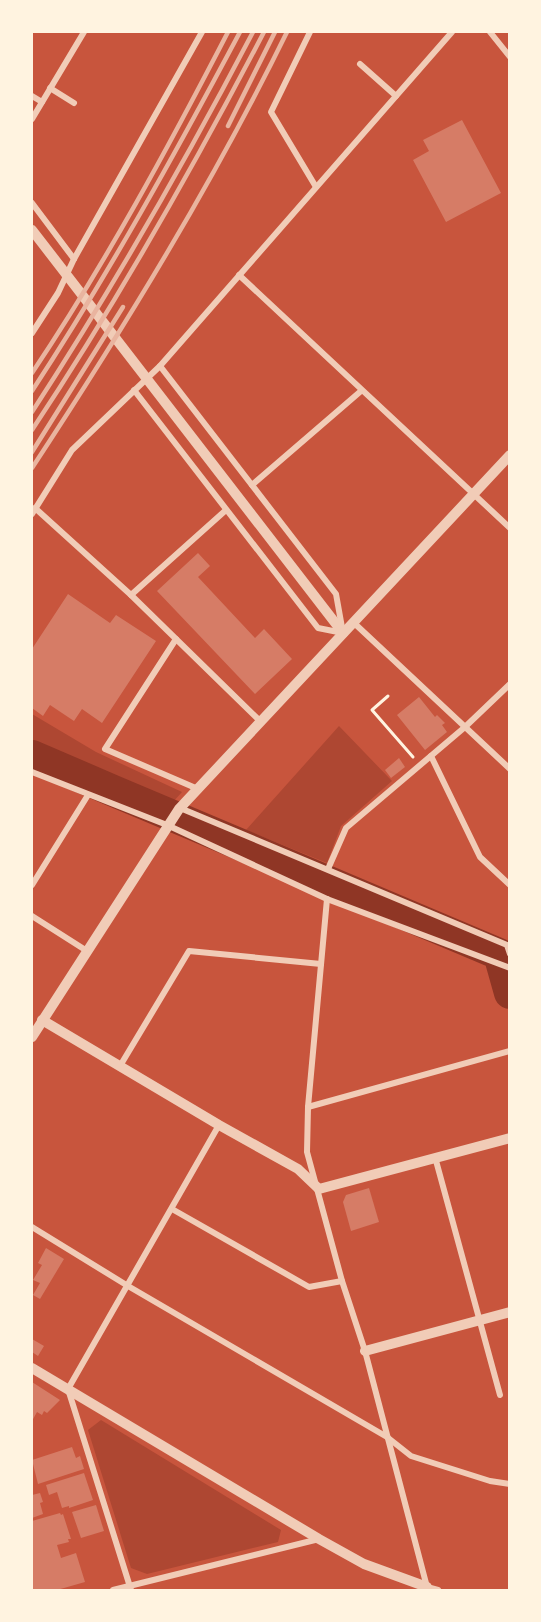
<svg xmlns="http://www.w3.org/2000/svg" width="541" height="1622" font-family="Manrope,sans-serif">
  <rect width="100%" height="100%" fill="#c8553d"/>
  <g fill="#ae4732">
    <polygon points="32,714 96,752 182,792 163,813 32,756"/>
    <polygon points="339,726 392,781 341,826 327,863 246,830"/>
    <polygon points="101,1420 281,1530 278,1542 147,1574 131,1568 88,1430"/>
  </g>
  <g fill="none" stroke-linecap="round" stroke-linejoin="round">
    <path stroke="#8f3625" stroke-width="32" d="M32 756C187 823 343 887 499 954L510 993"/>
  </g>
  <g fill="#d67c66">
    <polygon points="462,120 501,193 446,222 413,160 429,151 423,140"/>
    <polygon points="198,553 210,566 198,577 255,638 264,629 292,659 255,694 157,591"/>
    <polygon points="68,594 110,623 116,615 156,641 102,723 82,709 74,721 50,705 43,716 32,708 32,649"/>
    <polygon points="419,697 435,717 437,715 445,723 442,725 447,732 425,750 397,715"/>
    <polygon points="399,758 405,767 391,778 385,770"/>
    <polygon points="369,1188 379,1222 351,1231 343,1202 346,1195"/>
    <polygon points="46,1248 64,1259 40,1299 33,1295 40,1283 33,1280 42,1265 38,1263"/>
    <polygon points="32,1339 44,1346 38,1356 32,1352"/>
    <polygon points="32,1382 60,1400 47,1413 44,1411 42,1415 37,1412 32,1421"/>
    <polygon points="72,1447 76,1458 80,1456 84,1469 38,1484 32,1460"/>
    <polygon points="84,1473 93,1500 69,1508 69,1506 62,1508 57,1492 49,1495 46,1485"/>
    <polygon points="40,1493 43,1502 40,1503 43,1514 32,1518 32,1495"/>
    <polygon points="96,1505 104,1531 81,1538 72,1512"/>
    <polygon points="60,1513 61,1515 63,1514 71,1539 68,1539 69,1542 57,1545 61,1558 76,1553 85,1582 57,1590 32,1590 32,1521"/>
  </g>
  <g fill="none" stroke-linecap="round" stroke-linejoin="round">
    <polyline stroke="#fff3e0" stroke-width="3" points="388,696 372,710 413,757"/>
    <g stroke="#f1ccb7" stroke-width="6">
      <polyline points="310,32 271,112 316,187"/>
      <polyline points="490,32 510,57"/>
      <polyline points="360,64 396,96"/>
      <polyline points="50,88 74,103"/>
      <polyline points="32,96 42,102"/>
      <polyline points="32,119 84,32"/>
      <polyline points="32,203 74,259"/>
      <polyline points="239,275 510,528"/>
      <polyline points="32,333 58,293 74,259 202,32"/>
      <polyline points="134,390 318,628 343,633 336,594 160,366"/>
      <polyline points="252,485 361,391"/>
      <polyline points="35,508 131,595 260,721"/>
      <polyline points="32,514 72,450 160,366 452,32"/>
      <polyline points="131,595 226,510"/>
      <polyline points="353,622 510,769"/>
      <polyline points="176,639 105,749 198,789"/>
      <polyline points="431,756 480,857 510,885"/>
      <polyline points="32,772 167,825 327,899 510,968"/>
      <polyline points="180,808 507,945 510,954"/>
      <polyline points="328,869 346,828 465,727 510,684"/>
      <polyline points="32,885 88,795"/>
      <polyline points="327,899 308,1107 307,1152 342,1281 365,1351 427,1587"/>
      <polyline points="32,916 87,951"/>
      <polyline points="120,1066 189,951 321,964"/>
      <polyline points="308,1107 510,1051"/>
      <polyline points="435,1157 500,1395"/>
      <polyline points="172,1209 309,1287 342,1281"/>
      <polyline points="32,1227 128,1286 387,1437 411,1456 490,1481 510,1484"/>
      <polyline points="427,1587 438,1590"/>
      <polyline points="113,1590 319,1539"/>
      <polyline points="131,1590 68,1389 219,1125"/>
    </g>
    <g stroke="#f1ccb7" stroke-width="10">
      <polyline points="32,230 343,633"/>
      <polyline points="42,1020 219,1125 298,1169 319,1189 510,1138"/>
      <polyline points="32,1037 179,809 510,455"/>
      <polyline points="365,1351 510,1312"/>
      <polyline points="32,1368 319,1539 364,1564 427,1587"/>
    </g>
    <g stroke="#e9b49f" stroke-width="4.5">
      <polyline points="228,126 275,32"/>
      <path d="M32 373C105 264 168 148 228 32"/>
      <path d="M32 391C108 275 175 154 240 32"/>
      <path d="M32 412C112 289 185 162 253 32"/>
      <path d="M32 430C117 302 193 168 264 32"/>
      <polyline points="32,452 123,307"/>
      <path d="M32 468C124 328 213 183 287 32"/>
    </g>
  </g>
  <rect width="541" height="1622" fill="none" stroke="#fff3e0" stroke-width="66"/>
</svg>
